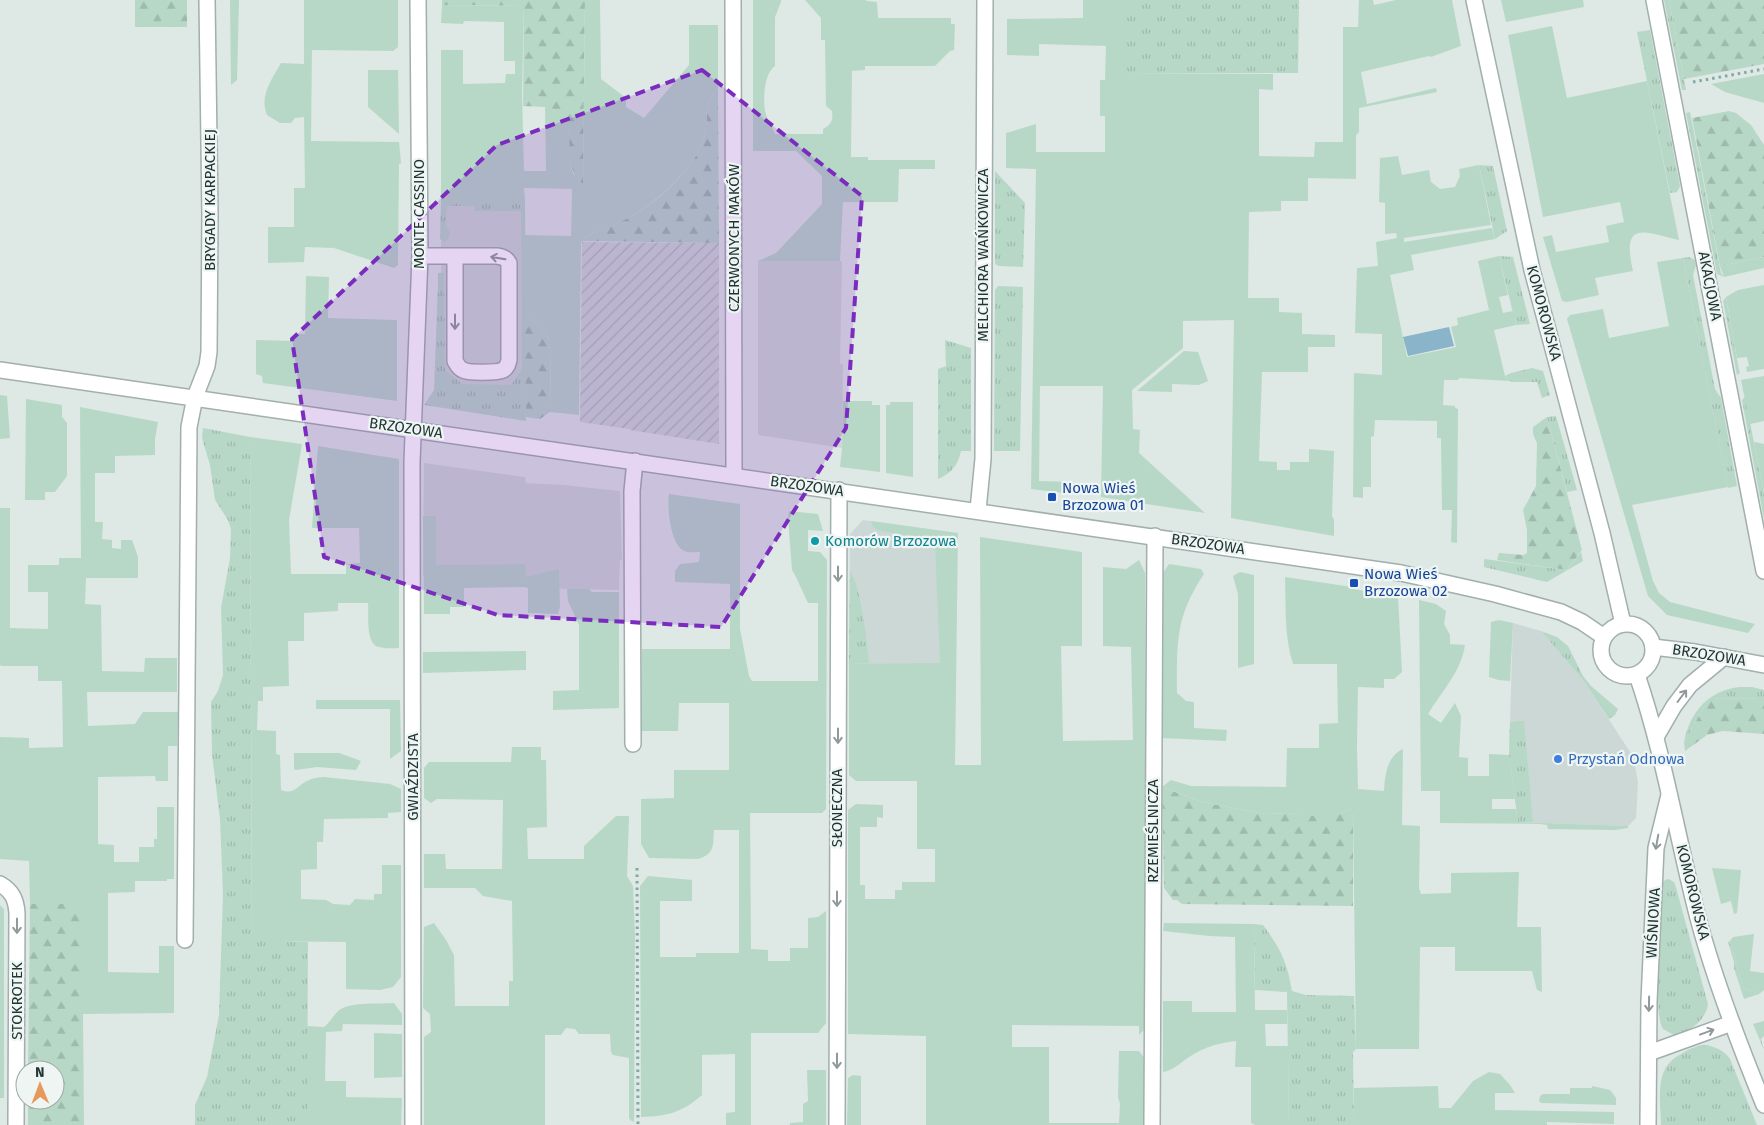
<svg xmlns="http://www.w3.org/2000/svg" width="1764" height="1125" font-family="'Fira Sans',sans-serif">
  <defs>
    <pattern id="industrial-furrows" width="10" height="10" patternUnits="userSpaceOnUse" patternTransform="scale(1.25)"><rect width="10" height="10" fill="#ccd8d5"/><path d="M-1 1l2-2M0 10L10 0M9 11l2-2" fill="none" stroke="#afbab7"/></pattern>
    <pattern id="grass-tufts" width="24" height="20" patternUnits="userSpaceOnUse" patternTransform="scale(1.25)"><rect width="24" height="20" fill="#b8d8c7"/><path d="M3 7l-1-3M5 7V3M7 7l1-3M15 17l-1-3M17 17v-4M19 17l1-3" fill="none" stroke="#9ebaac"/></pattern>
    <pattern id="forest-firs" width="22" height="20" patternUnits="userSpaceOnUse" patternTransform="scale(1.25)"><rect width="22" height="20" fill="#b8d8c7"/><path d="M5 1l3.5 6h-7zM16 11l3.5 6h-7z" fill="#9ebaac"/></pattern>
  </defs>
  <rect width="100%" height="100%" fill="#dee8e5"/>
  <g fill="#ccd8d5">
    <polygon points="441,200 525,200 526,398 441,391"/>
    <polygon points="758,261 842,261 840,364 843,364 842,448 758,435"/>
    <polygon points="424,463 525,477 526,483 564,485 620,491 622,560 620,560 619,590 526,588 526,576 423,576"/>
    <polygon points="863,520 948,532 947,664 849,664 850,534"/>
    <polygon points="1513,623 1541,631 1583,680 1634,758 1638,783 1636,818 1628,826 1518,822 1509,754"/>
  </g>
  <polygon fill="url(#industrial-furrows)" points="582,242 719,243 719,444 630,430 629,429 580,422"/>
  <g fill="url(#grass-tufts)">
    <polygon points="1123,0 1299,0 1298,73 1123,73"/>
    <polygon points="1664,0 1669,0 1686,90 1682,90"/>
    <polygon points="1650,30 1680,186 1677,192 1670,193 1637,32"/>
    <polygon points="1690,112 1721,273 1724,277 1717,274 1686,113"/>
    <polygon points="1479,165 1493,166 1507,231 1495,239"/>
    <polygon points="995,171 1025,203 1023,267 999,266 995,264"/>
    <polygon points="441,200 525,200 526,421 424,405 434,390 438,282 438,273 444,273 445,370 462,384 511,385 522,369 521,211 475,211 475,206 447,206 446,228 450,229 449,238 445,242 440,239"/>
    <polygon points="1499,256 1513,257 1530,324 1516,325"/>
    <polygon points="1689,257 1695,260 1696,265 1693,275 1715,389 1721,398 1737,486 1728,488 1683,258"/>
    <polygon points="998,286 1023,287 1020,451 994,451 995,290"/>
    <polygon points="1726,297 1739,370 1740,373 1737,375 1723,301"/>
    <path d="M945 340 971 348V451H961C958 465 952 473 938 479V369L946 366Z"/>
    <polygon points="1532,368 1543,371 1550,395 1542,398 1537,382 1511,382 1505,376 1511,373"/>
    <polygon points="1745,397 1764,493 1764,519 1742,400"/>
    <polygon points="1556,416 1577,490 1567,492 1547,417"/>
    <polygon points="203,428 250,437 252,940 308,942 307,1125 195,1125 195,1105 207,1077 219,1015 223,894 220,819 212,754 211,702 218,691 223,675 221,608 230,558 231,529 228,520 215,500 210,465 202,438"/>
    <polygon points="1581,552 1583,561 1547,582 1484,567 1484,559 1567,570"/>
    <path d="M850 571C861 586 867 643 869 663L849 664Z"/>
    <polygon points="1541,631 1557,637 1568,646 1583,676 1591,686 1618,709 1615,715 1609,719 1583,680"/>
    <path d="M1739 687H1752L1764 690V698L1709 699 1684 742C1690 712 1708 691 1739 687Z"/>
    <polygon points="1524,721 1533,822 1518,822 1509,754 1510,722"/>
    <path d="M1668 879 1674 882 1675 884 1708 1004C1706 1020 1689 1033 1674 1035L1663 1029C1652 1013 1661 909 1662 884L1665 880Z"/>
    <path d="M1254 924 1263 925C1281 949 1287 962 1292 991L1306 995 1354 996 1356 1049 1353 1052 1354 1125H1289L1287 992 1255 990Z"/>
    <polygon points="1730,941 1743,988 1759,994 1744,999 1734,968 1734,962 1728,942"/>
    <polygon points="1764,1021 1764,1036 1761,1039 1764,1050 1753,1024"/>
    <path d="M1707 1045C1717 1048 1724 1050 1730 1059L1757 1125H1661C1661 1099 1653 1068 1681 1054 1689 1049 1697 1045 1707 1045Z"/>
  </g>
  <g fill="url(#forest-firs)">
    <rect x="135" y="0" width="52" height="27"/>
    <polygon points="442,0 585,0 583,184 576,179 569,160 569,131 554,110 545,107 523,106 524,6 442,5"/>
    <polygon points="1669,0 1764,0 1764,64 1684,79"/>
    <path d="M718 89 719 243 583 241V238C599 231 616 224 632 216 657 203 696 166 704 138 710 119 701 105 718 89Z"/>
    <polygon points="1729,111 1736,113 1751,125 1764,145 1764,257 1720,266 1692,118"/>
    <path d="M525 317C535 322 543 328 548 338 552 348 550 398 550 412L540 419 526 417Z"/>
    <polygon points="1547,417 1582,550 1567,570 1497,560 1499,553 1524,555 1527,553 1527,530 1523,510 1536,486 1537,443 1533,434 1533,427"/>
    <polygon points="1764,698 1764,734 1723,731 1707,735 1685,751 1684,742 1709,699"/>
    <polygon points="1162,787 1202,802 1265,814 1288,813 1310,815 1339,814 1353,808 1353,906 1182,904 1177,900 1173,900 1164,888"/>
    <polygon points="30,904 82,904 84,1125 28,1125 28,1100 55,1100 55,1070 28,1070"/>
  </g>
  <g fill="#b8d8c7">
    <polygon points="230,0 239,0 237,80 231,85"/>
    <path d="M304 0H398V47L393 51 312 50 311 141 399 142 401 163 399 164 398 265 394 268 334 248 305 247 304 262 268 263V227H294V188H305L304 117 295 118 291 123H280L267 115C259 96 272 79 281 63L304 64Z"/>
    <path d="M585 0H600L601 79 626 98V107L644 118 689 65V25H718V89C701 105 710 118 704 138 696 166 657 202 632 216 617 224 599 231 583 238V241L581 242 579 415 550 412C550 398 552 348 548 338 543 328 535 322 525 317V235L571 236 572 189 524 188 525 200H441V50H463V84L505 83 506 74H515V61H504V22L464 21 463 24 441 23 442 5 524 6 522 94 524 171H546L545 107C550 108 555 110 559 113 581 130 557 167 583 184Z"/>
    <path d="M753 0H781V2L775 17V66C764 73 763 99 765 111 767 119 772 127 775 134H823V129C832 124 833 120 832 111L826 106 825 40H821V18L805 0H866V1L877 2 878 18H951V24H955L954 50 950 51 935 66H865V70L852 71 851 157H868V160H935V169H899L898 202H843L840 261H758L776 253 822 204V176L796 151H753Z"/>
    <polygon points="1083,0 1123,0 1123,73 1273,74 1273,90 1259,89 1259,156 1314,157 1315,142 1343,142 1343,27 1358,27 1359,0 1373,0 1374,5 1396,0 1452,0 1461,46 1431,57 1429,56 1361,72 1367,104 1436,88 1437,92 1359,108 1359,132 1356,135 1356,179 1308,178 1308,201 1281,201 1281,211 1249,212 1248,298 1279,298 1279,312 1302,313 1302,334 1335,335 1335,347 1308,347 1308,372 1262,372 1259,461 1277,462 1277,470 1290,470 1290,462 1309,462 1309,449 1334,451 1332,516 1334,520 1334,536 1231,518 1234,320 1183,321 1183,348 1132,390 1133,429 1140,430 1139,453 1205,513 1101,497 1103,386 1040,386 1039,481 1072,482 1072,494 1031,489 1036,169 1006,168 1006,133 1036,124 1036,152 1105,152 1105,116 1100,116 1100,80 1105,80 1106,46 1039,44 1039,56 1007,55 1007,19 1083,18"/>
    <polygon points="1501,0 1583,0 1584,7 1506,22"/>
    <path d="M1552 26 1567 98 1647 81 1679 240C1644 232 1621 219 1633 271L1595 278 1599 295 1567 302 1562 301 1543 237 1552 235 1556 252 1609 242 1606 226 1624 222 1620 202 1543 217 1508 35Z"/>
    <polygon points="368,70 398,70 399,134 368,107"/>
    <polygon points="1764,74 1764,103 1725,92 1711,84"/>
    <polygon points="1398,156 1402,175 1429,170 1431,182 1440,189 1455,187 1460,176 1459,169 1479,165 1491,225 1404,238 1404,242 1492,228 1495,239 1411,255 1414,270 1390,275 1407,357 1456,347 1451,327 1458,325 1457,318 1489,310 1478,261 1499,256 1508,295 1499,297 1503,313 1513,311 1516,325 1494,330 1505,376 1510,381 1459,378 1458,380 1444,380 1443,405 1455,406 1455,408 1458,409 1457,543 1451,542 1452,510 1442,510 1441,438 1437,438 1437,421 1375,420 1374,436 1371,437 1371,487 1363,487 1363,498 1353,497 1354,373 1382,375 1382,334 1355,333 1357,268 1378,266 1376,242 1397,238 1396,233 1385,234 1385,203 1379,202 1380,158"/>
    <polygon points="1764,257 1764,268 1724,277 1720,266"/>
    <polygon points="1683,258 1728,487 1632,505 1653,581 1659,593 1670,602 1755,624 1748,633 1667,615 1648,596 1567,319 1570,315 1603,309 1609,338 1669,326 1657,262"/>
    <polygon points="306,276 329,277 328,318 397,320 397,401 263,383 262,376 256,374 256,340 294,341 294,334 305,334"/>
    <polygon points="1764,285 1764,369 1747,372 1746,367 1749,366 1747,357 1737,358 1726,297 1738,290"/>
    <polygon points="1184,351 1198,352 1208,381 1199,385 1172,384 1172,392 1137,391"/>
    <polygon points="1764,376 1764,421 1750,424 1741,380"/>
    <polygon points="0,395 7,396 10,438 0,439"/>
    <polygon points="26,399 62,405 62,417 67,423 67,476 55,492 45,492 45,500 25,500"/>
    <polygon points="843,401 872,401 872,405 880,405 880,472 840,467 842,448"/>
    <polygon points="890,402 913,402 913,477 886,473 886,405 890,405"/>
    <polygon points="80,407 158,422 155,439 155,455 115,456 115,473 95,473 95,522 103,522 102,539 112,540 112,548 121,549 121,540 132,540 138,557 138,578 86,578 85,604 101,605 102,671 144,672 145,658 177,658 177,692 87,692 88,726 135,724 143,712 178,712 177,746 168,746 168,781 156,781 155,776 98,777 98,844 114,845 114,862 139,862 139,847 154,847 154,839 157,839 157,807 174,807 174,879 167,879 167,881 135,881 135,892 108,893 108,972 159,973 159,946 174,946 174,1013 82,1014 82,904 30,904 29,861 0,859 0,737 29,738 29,748 63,747 62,681 38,681 38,666 1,666 0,665 0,508 10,508 10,628 48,629 48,592 28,592 28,565 59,565 59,558 81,558"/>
    <path d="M250 437 302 444 289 520 291 574H346V564L360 563 359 528H312L318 446 399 459V648C393 648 385 649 379 647 365 644 369 614 368 603H338V611L304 613V641H288L289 686 263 687V701H258L257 730 276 731V754L280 755 281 790C294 795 297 786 307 781 313 778 318 777 324 777L390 784 401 789V812L388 813V818L324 819 323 842H317V869L301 870V899L326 900 333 904 350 905 355 899 374 900V894H382V865H401V977L393 987 380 990 346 989V942L252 941Z"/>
    <polygon points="1754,442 1764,444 1764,493"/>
    <path d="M669 494 740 504V629L749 676 752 681H818V603H808L795 575 792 570 788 518 789 511 818 514 823 531 808 530V551L820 552 827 560 826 809 822 813H750L751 949 768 950V961H790V948H808V918L818 917 826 911V1023L818 1033H751V1125H726V1113L735 1112V1054L702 1055V1095C681 1113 668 1116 641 1117L640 886 648 876 692 880V901H660V957H696V953H739V830H714C713 845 715 854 698 859L649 858 641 844V799L674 798V770H729V703H679L678 731H641L642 649H730V584L675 582V571L680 564 699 562 700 552C695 552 688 553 684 551 670 544 667 507 669 494Z"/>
    <polygon points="423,516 436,516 436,565 525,564 526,577 559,569 560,607 558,614 528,613 528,588 526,587 464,588 464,607 450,607 450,614 424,614"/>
    <polygon points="871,521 958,533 955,765 981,765 980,537 1082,552 1082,646 1061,646 1063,741 1133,740 1131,647 1103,646 1103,567 1126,569 1139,560 1145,573 1146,1028 1139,1035 1139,1026 1012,1025 1012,1047 1049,1047 1049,1123 1119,1123 1120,1104 1118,1097 1119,1051 1139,1051 1146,1060 1145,1125 926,1125 926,1036 848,1034 848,810 856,804 883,805 883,818 877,817 877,827 860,827 860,885 865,885 865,899 895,899 895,890 902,890 902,882 935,882 935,849 917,849 917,781 856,781 849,775 849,664 940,663 935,544 931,540 925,539 877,530 873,527"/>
    <path d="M1169 564 1201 569 1204 574C1175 617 1177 643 1177 693L1186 701 1194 702V728L1227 730 1226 741 1161 738V576Z"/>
    <polygon points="1240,572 1254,575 1254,664 1238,668 1238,594 1233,576"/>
    <path d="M1285 577 1352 587V589L1398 596 1402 672 1394 679H1384V688L1358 687 1357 745 1358 789 1384 791C1385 775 1387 756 1403 749L1402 825 1420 826 1419 888 1421 894 1451 893V873L1519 872 1517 927H1541L1542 992 1537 990 1532 971H1455V947H1420L1419 1049H1356L1353 808 1339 814 1321 817 1288 813 1265 814 1202 802 1162 787 1171 780 1191 786 1286 787 1287 748H1319V724L1338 723 1337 664H1293C1284 636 1286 606 1285 577Z"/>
    <polygon points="567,589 589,589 592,592 619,592 619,708 553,710 553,691 579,690 579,625 568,601"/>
    <path d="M1419 600 1436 604 1446 611 1444 624 1450 635V644L1465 645C1461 672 1442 691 1428 714L1441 723 1455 703 1461 716 1459 757 1468 758V776H1489V754L1509 755 1515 799H1492V809H1516L1518 822 1628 826V828L1615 830 1548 829 1547 825 1540 824 1440 823V791H1421Z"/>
    <polygon points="1499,620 1513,623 1510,681 1498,680 1489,677 1491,622"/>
    <polygon points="526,651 526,670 423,673 423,652"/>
    <polygon points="316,700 400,700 401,751 390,759 390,709 316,709"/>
    <polygon points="512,747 541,747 541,760 546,760 547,827 527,828 528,859 584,859 584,846 616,816 629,816 627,876 633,886 635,935 634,1122 630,1120 629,1118 629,1058 613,1055 611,1052 610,1034 579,1034 575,1029 566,1028 561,1035 545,1035 545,1125 424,1125 424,1037 431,1032 430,1014 423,1008 424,927 434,923 446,940 454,955 455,1006 509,1006 509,981 513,981 512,901 483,896 475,888 424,888 424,854 445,854 446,869 502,869 503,800 437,799 431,803 424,798 424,768 429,762 511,762"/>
    <polygon points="294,753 339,753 361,761 356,770 317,767 296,770 294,769"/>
    <polygon points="1712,868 1741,870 1737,913 1734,914 1731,901 1721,904"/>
    <polygon points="0,905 4,909 4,1098 0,1098"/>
    <path d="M1164 923 1254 924 1255 1010H1287V1024H1265L1266 1046H1288L1289 1125H1255L1251 1123V1067H1235L1236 1041C1220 1043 1207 1046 1194 1054 1183 1060 1175 1070 1163 1072V1001H1192V1012H1236L1235 937 1209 936 1163 931Z"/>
    <polygon points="1754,934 1750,971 1764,973 1764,990 1759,994 1743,988 1730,941 1733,937"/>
    <path d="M394 1003 402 1014V1025L343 1024 342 1031 326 1032 325 1081H346V1097L402 1098 401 1125H307V1026L324 1027C331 1022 334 1013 341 1009 352 1002 379 1004 394 1003Z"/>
    <polygon points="374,1033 402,1034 402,1077 374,1078"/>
    <polygon points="807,1070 826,1070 826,1125 790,1125 790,1123 803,1122 803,1104 808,1101"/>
    <polygon points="1489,1072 1500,1074 1510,1085 1515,1093 1495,1093 1495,1110 1614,1112 1614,1124 1547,1122 1547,1125 1354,1125 1354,1088 1438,1086 1439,1108 1451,1108 1473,1081"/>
    <polygon points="853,1075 861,1076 861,1125 847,1125 848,1078"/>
    <polygon points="1592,1086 1610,1090 1616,1098 1616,1105 1541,1103 1539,1101 1540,1096 1543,1094 1570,1094 1570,1088 1592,1088"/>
  </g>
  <polygon fill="#89b4ca" points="1449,327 1454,346 1408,356 1403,337"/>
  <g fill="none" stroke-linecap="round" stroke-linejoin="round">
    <g stroke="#a1afad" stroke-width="18">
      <g id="service">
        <path d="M420 256H497C503 257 506 258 509 263V360C508 364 507 368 503 370 497 373 468 373 463 370 458 368 457 364 455 361V256"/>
        <polyline points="633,744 632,491 635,461"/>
        <polyline points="185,940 189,427 195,397"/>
      </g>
    </g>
    <g stroke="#a1afad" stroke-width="18">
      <g id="minor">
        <polyline points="733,0 734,475"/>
        <polyline points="1654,0 1764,571"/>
        <polyline points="195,397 207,366 209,352 210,214 207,0"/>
        <polyline points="978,510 983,459 985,0"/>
        <path d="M0 884C12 891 16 899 17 913L16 1125"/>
        <polyline points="1649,1053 1732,1023"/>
        <polyline points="413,1125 412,462 420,256 418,0"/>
        <polyline points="837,1125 839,490"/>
        <polyline points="1152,1125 1155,536"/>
        <polyline points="1648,1125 1649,1001 1656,848 1669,795"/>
      </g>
    </g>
    <g stroke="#a1afad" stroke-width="18">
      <g id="tertiary">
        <polyline points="1474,0 1532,270 1602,533 1623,624"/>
        <polyline points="0,370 1401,573 1495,594 1561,612 1582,622 1604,637"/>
        <circle cx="1627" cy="650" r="26"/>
        <polyline points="1653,647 1695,652 1764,665"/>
        <path d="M1637 675C1664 754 1677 837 1698 918 1715 982 1739 1044 1764 1105"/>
        <polyline points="1656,737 1674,706 1690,685 1724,657"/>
      </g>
    </g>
    <g stroke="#80aaa4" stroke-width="3" stroke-dasharray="2.5 4" stroke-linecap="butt">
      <polyline points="1693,82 1764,69"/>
      <polyline points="637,868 638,1125"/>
    </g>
    <use href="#service" stroke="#fff" stroke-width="15"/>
    <use href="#minor" stroke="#fff" stroke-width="15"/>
    <use href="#tertiary" stroke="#fff" stroke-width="15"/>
  </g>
  <defs><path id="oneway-shaft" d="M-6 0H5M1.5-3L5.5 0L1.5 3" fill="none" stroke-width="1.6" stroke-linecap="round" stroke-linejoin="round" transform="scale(1.25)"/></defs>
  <g stroke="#909a9a">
    <use href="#oneway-shaft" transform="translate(498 258) rotate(-170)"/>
    <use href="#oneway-shaft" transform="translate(455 322) rotate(90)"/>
    <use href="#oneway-shaft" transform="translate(838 574) rotate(90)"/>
    <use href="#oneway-shaft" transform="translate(1682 696) rotate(-53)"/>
    <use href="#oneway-shaft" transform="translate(838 736) rotate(90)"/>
    <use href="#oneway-shaft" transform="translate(1657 842) rotate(100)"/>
    <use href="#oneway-shaft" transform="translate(837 899) rotate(90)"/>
    <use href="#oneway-shaft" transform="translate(17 926) rotate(90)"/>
    <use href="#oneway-shaft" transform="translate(1649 1004) rotate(91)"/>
    <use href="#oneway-shaft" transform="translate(1707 1032) rotate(-20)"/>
    <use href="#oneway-shaft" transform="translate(837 1061) rotate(90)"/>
  </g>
  <path fill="#7b2cbf" fill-opacity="0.2" stroke="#7b2cbf" stroke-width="4" stroke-dasharray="10 6" stroke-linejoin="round" d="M702 70 862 196 846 428 721 627 498 615 324 557 292 339 497 145Z"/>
  <g fill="#1a4fb4" stroke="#eef5f3" stroke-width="2">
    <rect x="1047" y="492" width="10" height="10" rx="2.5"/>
    <rect x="1349" y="578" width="10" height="10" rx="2.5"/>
  </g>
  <circle fill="#0f9aa8" stroke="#eef5f3" stroke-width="2" cx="815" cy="541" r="5"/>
  <circle fill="#3f7fe0" stroke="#eef5f3" stroke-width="2" cx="1558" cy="759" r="5"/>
  <g text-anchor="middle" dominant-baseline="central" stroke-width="4.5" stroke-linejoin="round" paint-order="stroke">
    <g font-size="15" fill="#203635" stroke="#eef5f3">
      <text transform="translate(210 200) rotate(-90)">BRYGADY KARPACKIEJ</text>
      <text transform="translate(419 214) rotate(-90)">MONTE CASSINO</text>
      <text transform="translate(734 238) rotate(-90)">CZERWONYCH MAKÓW</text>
      <text transform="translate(983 255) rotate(-90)">MELCHIORA WAŃKOWICZA</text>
      <text transform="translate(1710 286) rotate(79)">AKACJOWA</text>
      <text transform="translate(1544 313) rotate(75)">KOMOROWSKA</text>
      <text transform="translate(406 428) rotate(8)">BRZOZOWA</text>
      <text transform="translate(807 486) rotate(8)">BRZOZOWA</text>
      <text transform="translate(1208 544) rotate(8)">BRZOZOWA</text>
      <text transform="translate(1709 655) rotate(9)">BRZOZOWA</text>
      <text transform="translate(413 777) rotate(-90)">GWIAŹDZISTA</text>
      <text transform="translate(837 808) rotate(-90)">SŁONECZNA</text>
      <text transform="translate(1153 831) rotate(-90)">RZEMIEŚLNICZA</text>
      <text transform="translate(1693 892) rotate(76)">KOMOROWSKA</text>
      <text transform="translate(1653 923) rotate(-87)">WIŚNIOWA</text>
      <text transform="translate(17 1001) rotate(-90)">STOKROTEK</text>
    </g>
    <g font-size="15" fill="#164399" stroke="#eef5f3" text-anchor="start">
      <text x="1062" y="488">Nowa Wieś<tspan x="1062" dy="17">Brzozowa 01</tspan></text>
      <text x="1364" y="574">Nowa Wieś<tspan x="1364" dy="17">Brzozowa 02</tspan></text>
    </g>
    <g font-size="15" fill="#0d838f" stroke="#eef5f3" text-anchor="start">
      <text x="825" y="541">Komorów Brzozowa</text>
    </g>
    <g font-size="15" fill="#366cbe" stroke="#eef5f3" text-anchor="start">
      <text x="1568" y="759">Przystań Odnowa</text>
    </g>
  </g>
  <g transform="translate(40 1085) rotate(359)"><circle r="24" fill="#eef5f3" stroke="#9ca9a7"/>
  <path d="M0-4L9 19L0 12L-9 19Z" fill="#e7995c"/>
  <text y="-8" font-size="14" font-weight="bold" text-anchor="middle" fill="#203635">N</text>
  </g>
</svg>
